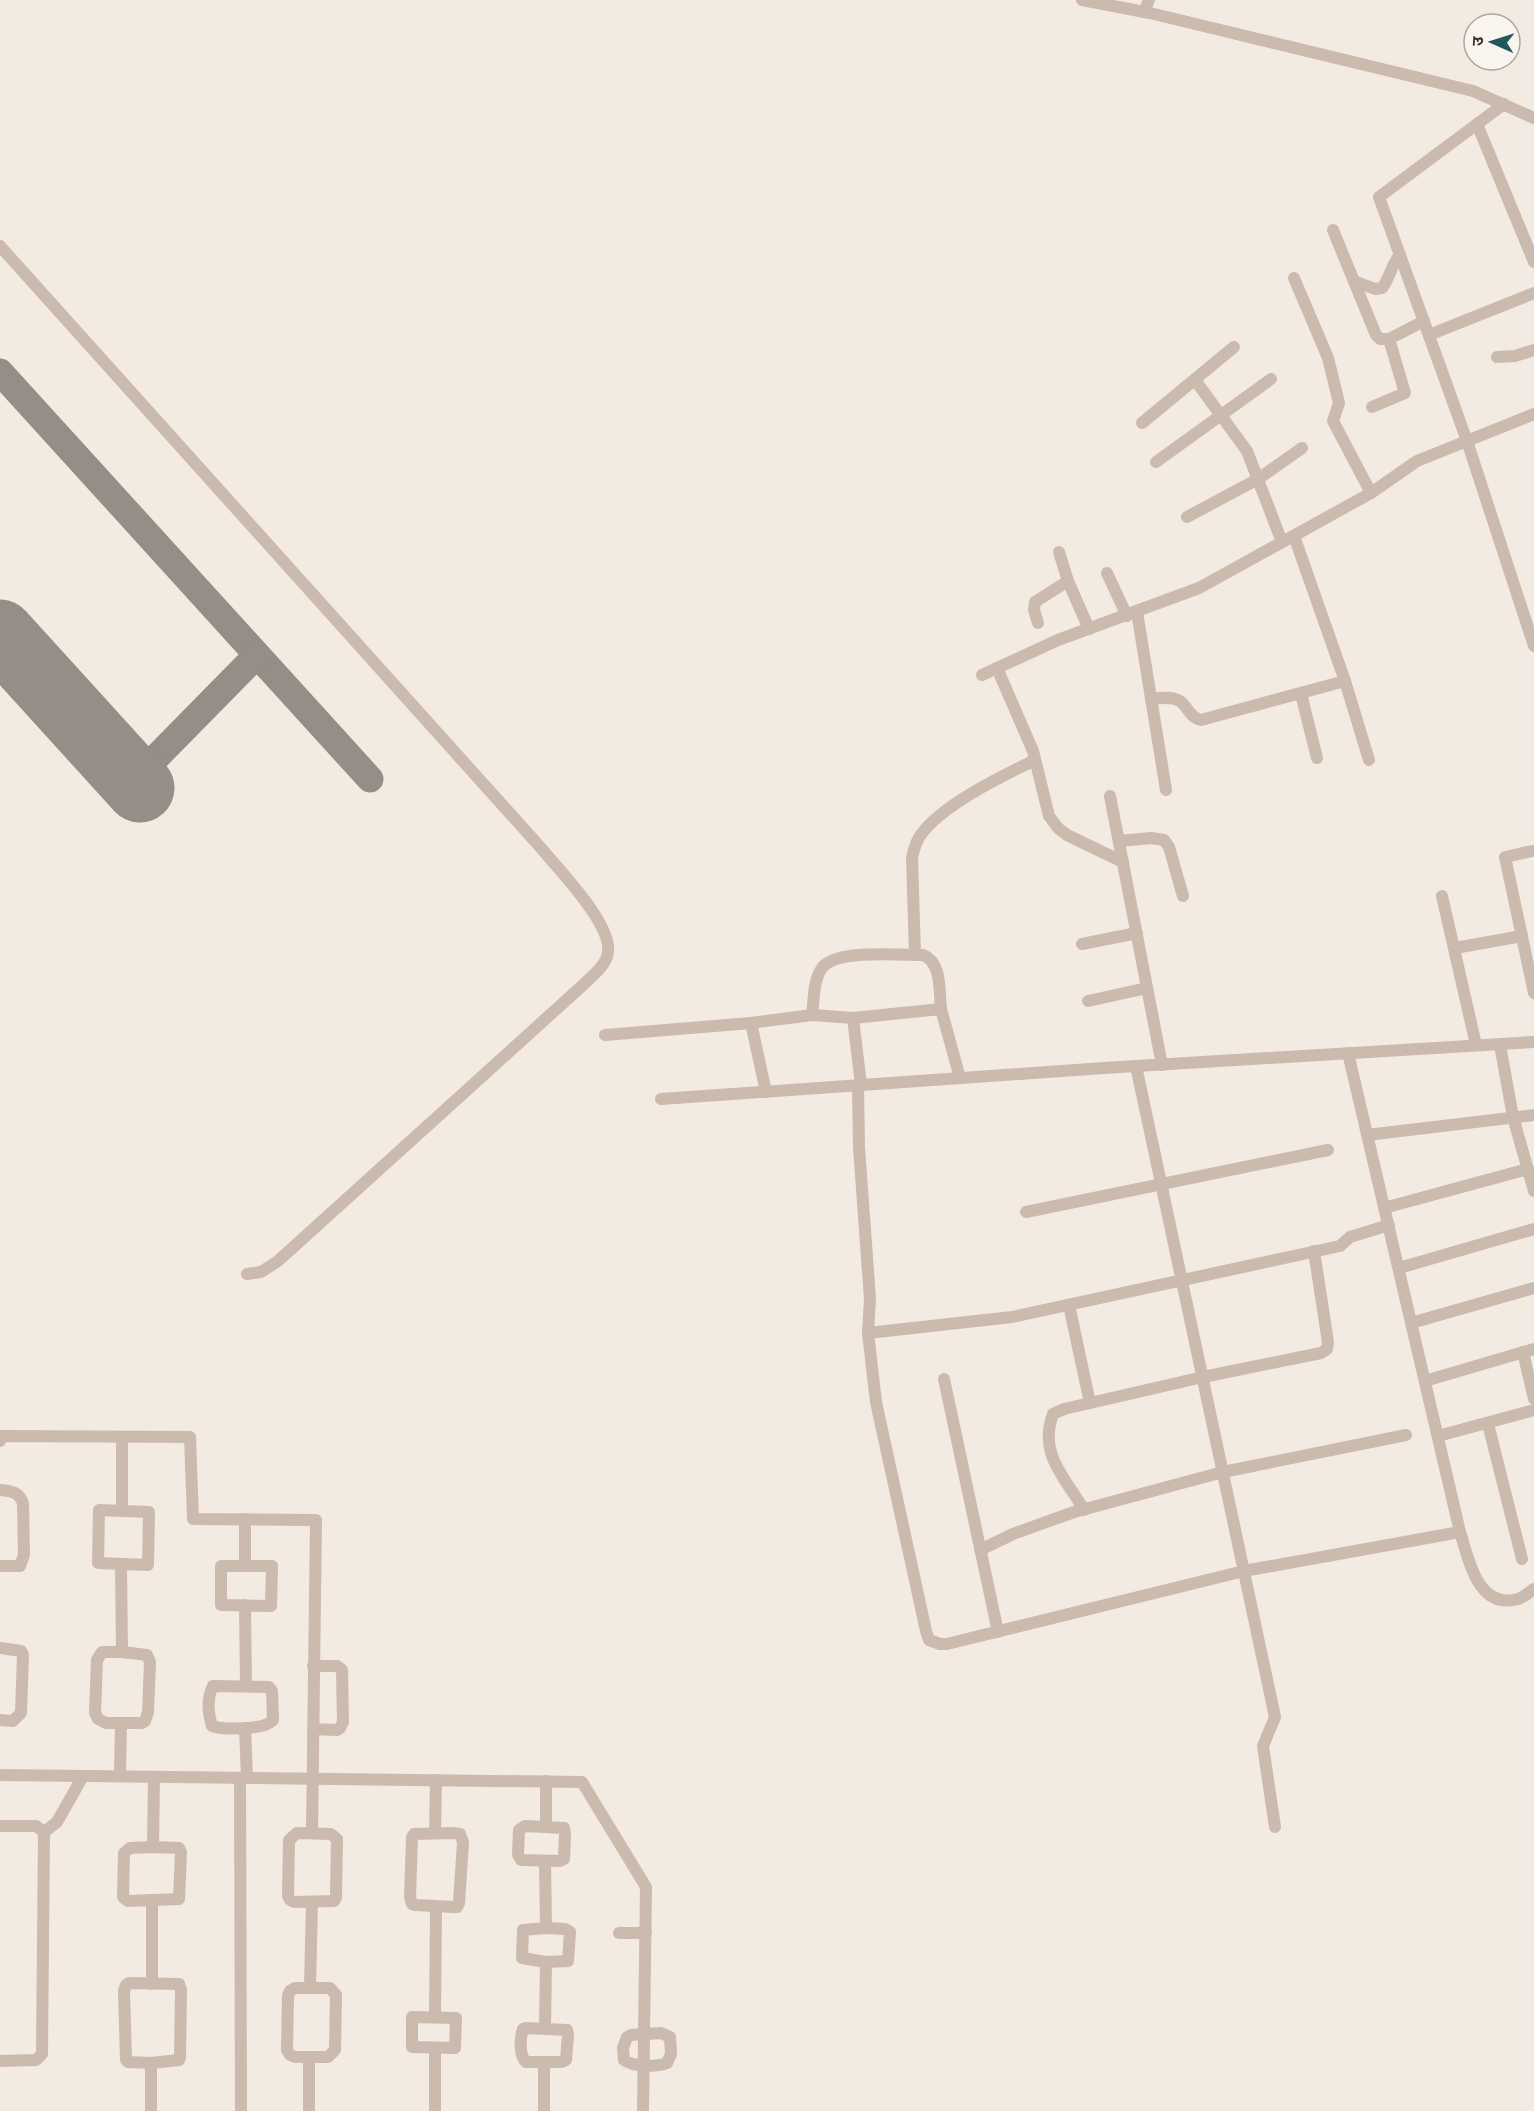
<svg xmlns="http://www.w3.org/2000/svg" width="1534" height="2111" font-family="Montserrat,'Noto Sans Devanagari',sans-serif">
  <rect width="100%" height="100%" fill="#f3eae2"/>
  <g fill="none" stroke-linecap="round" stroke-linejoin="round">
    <g stroke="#968d87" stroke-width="27">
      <polyline points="0,372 370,779"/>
      <polyline points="133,781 257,655"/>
    </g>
    <polyline stroke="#968d87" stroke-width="69" points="0,634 140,788"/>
    <g stroke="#cbbaae" stroke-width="12">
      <polyline points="1082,0 1150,13 1473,91 1534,118"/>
      <polyline points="1144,12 1149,0"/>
      <polyline points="1504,104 1379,197 1467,441 1534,646"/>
      <polyline points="1477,124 1534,262"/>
      <polyline points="1333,230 1376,335 1380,339 1389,339"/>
      <path d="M0 246 541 848C559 870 612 924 608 952 607 965 592 976 583 985L278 1261 261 1272 247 1274"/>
      <polyline points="1294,278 1328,358 1339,403 1333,421 1371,493"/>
      <path d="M1354 281 1375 289 1382 288C1390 278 1391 265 1400 255"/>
      <polyline points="1429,335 1534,293"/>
      <polyline points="1497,357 1515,356 1534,350"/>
      <polyline points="1195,380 1247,451 1282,542"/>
      <polyline points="1372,407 1405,393 1389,339 1424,321"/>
      <polyline points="1142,423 1234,347"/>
      <polyline points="1156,462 1271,379"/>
      <polyline points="1187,517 1258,479 1302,448"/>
      <polyline points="1059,552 1068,581 1089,629"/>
      <polyline points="1107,573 1127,616"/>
      <polyline points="1137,612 1166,790"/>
      <polyline points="1038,623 1034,610 1035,602 1068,581"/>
      <polyline points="997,668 1033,751 1049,816 1058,828 1067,835 1123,862"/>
      <polyline points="982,675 1058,640 1199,588 1371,493 1417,461 1534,414"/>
      <polyline points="1345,681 1369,760"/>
      <polyline points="1301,694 1317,758"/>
      <path d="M1151 699C1160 698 1172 696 1180 701 1189 708 1189 717 1201 720L1345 681 1294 536"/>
      <polyline points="1110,796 1162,1065"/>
      <polyline points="1119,841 1151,838 1164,840 1169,847 1183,896"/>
      <polyline points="1532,851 1505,857 1534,993"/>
      <polyline points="1442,896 1476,1045"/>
      <polyline points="1082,944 1137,933"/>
      <polyline points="1455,948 1522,936"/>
      <path d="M915 955 912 858C914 850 915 843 920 836 940 806 1002 776 1035 760"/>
      <polyline points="1088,1001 1147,988"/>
      <path d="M812 1015C814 1001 813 980 822 968 835 949 900 955 923 955 942 962 939 991 941 1009"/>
      <polyline points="751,1023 812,1015 853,1018"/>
      <polyline points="605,1035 751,1023 766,1092"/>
      <polyline points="1500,1045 1513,1117 1534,1191"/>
      <path d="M1348 1053 1460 1532C1469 1559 1477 1610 1518 1599 1523 1598 1529 1592 1534 1589"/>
      <polyline points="1136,1066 1275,1717 1263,1746 1275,1827"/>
      <polyline points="858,1085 859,1147 870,1299 868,1333 876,1402 926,1631 929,1640 940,1644 947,1644 1244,1571 1460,1532"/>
      <polyline points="861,1085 853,1018 941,1009 960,1078"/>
      <polyline points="661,1099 1104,1068 1534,1042"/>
      <polyline points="1367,1135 1534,1115"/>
      <polyline points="1384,1208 1528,1169"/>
      <polyline points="1026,1212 1328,1150"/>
      <polyline points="1399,1268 1534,1229"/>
      <polyline points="1069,1305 1090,1403"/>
      <polyline points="1411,1323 1534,1288"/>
      <polyline points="868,1333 1012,1317 1340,1246 1350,1237 1389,1225"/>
      <polyline points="1523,1352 1534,1399"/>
      <polyline points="944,1379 998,1632"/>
      <polyline points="1425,1381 1534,1349"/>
      <polyline points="1488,1424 1522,1559"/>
      <polyline points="1438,1436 1534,1410"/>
      <polyline points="0,1441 0,1436 190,1437 193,1519 316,1520 312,1833"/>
      <path d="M0 1490C11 1491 19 1492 23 1503L24 1555 20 1566H0"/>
      <polygon points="99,1510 149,1512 148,1565 98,1563"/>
      <path d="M1084 1510C1065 1477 1038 1454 1053 1414L1064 1409 1203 1377 1321 1353 1327 1349 1328 1342 1314 1251"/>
      <polyline points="122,1511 122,1437"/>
      <polyline points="245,1519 245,1566"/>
      <polyline points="980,1550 1013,1534 1074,1512 1223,1472 1406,1435"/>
      <polyline points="121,1564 122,1652"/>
      <polygon points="221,1566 272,1566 271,1606 221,1605"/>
      <polyline points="245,1605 246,1686"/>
      <polyline points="0,1648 21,1651 23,1655 21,1713 13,1721 0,1720"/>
      <polygon points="102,1652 122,1652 147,1655 150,1662 148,1712 145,1721 142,1723 106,1723 98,1719 95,1713 97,1660"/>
      <polyline points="313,1666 337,1666 342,1670 343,1722 340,1728 337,1730 313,1729"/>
      <path d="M213 1686 269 1687 272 1691 273 1720C265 1730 224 1730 212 1726 208 1713 207 1698 213 1686Z"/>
      <polyline points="245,1728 247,1778"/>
      <polyline points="0,1775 582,1782 646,1887 643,2111"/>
      <polyline points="120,1776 121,1723"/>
      <polyline points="240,1778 241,2111"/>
      <polyline points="0,1826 36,1826 44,1832 42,2054 36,2060 0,2061"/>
      <polygon points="525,1826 564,1828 565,1834 564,1859 560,1861 521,1860 518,1855 519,1830"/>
      <polyline points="546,1826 546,1781"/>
      <polyline points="44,1832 57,1822 83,1776"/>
      <polygon points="297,1833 331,1834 337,1839 336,1898 334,1901 294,1902 290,1900 288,1896 289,1840"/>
      <polyline points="435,1833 436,1780"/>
      <polygon points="453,1833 460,1834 463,1842 459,1903 457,1907 454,1907 415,1905 412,1904 410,1897 412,1837 414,1834"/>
      <polygon points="153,1847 179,1848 181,1852 179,1899 128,1901 123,1897 124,1853 130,1848"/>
      <polyline points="153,1847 154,1777"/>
      <polyline points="545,1861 546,1928"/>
      <polygon points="546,1928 565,1929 570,1932 568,1961 546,1962 522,1958 523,1930"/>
      <polyline points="619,1933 646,1933"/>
      <polygon points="129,1983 179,1984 181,1990 180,2057 179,2060 151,2063 128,2062 126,2060 124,1991 126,1985"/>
      <polyline points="152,1984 152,1900"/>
      <polygon points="295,1988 330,1988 336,1995 335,2050 328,2057 295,2057 290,2055 287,2050 288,1996 290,1991"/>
      <polyline points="310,1988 312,1902"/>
      <polygon points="412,2017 456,2018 455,2048 412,2047"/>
      <polyline points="435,2017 436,1908"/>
      <path d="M526 2028 567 2030 568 2034 566 2060 562 2062H526C519 2055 520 2038 523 2029Z"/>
      <polyline points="545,2028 546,1962"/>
      <path d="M661 2033 670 2037 671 2054 667 2063C657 2067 633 2067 624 2060L623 2048 627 2037 631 2035Z"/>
      <polyline points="544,2062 544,2111"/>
      <polyline points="151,2111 151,2063"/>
      <polyline points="309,2111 309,2057"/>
      <polyline points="435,2111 435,2048"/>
    </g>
  </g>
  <g transform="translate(1492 42) rotate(273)"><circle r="28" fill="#faf4ef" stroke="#ada6a1" stroke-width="1.5"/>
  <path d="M0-4.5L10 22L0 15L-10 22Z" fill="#23585a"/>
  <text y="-9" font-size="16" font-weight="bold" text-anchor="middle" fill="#3a302c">उ</text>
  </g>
</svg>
